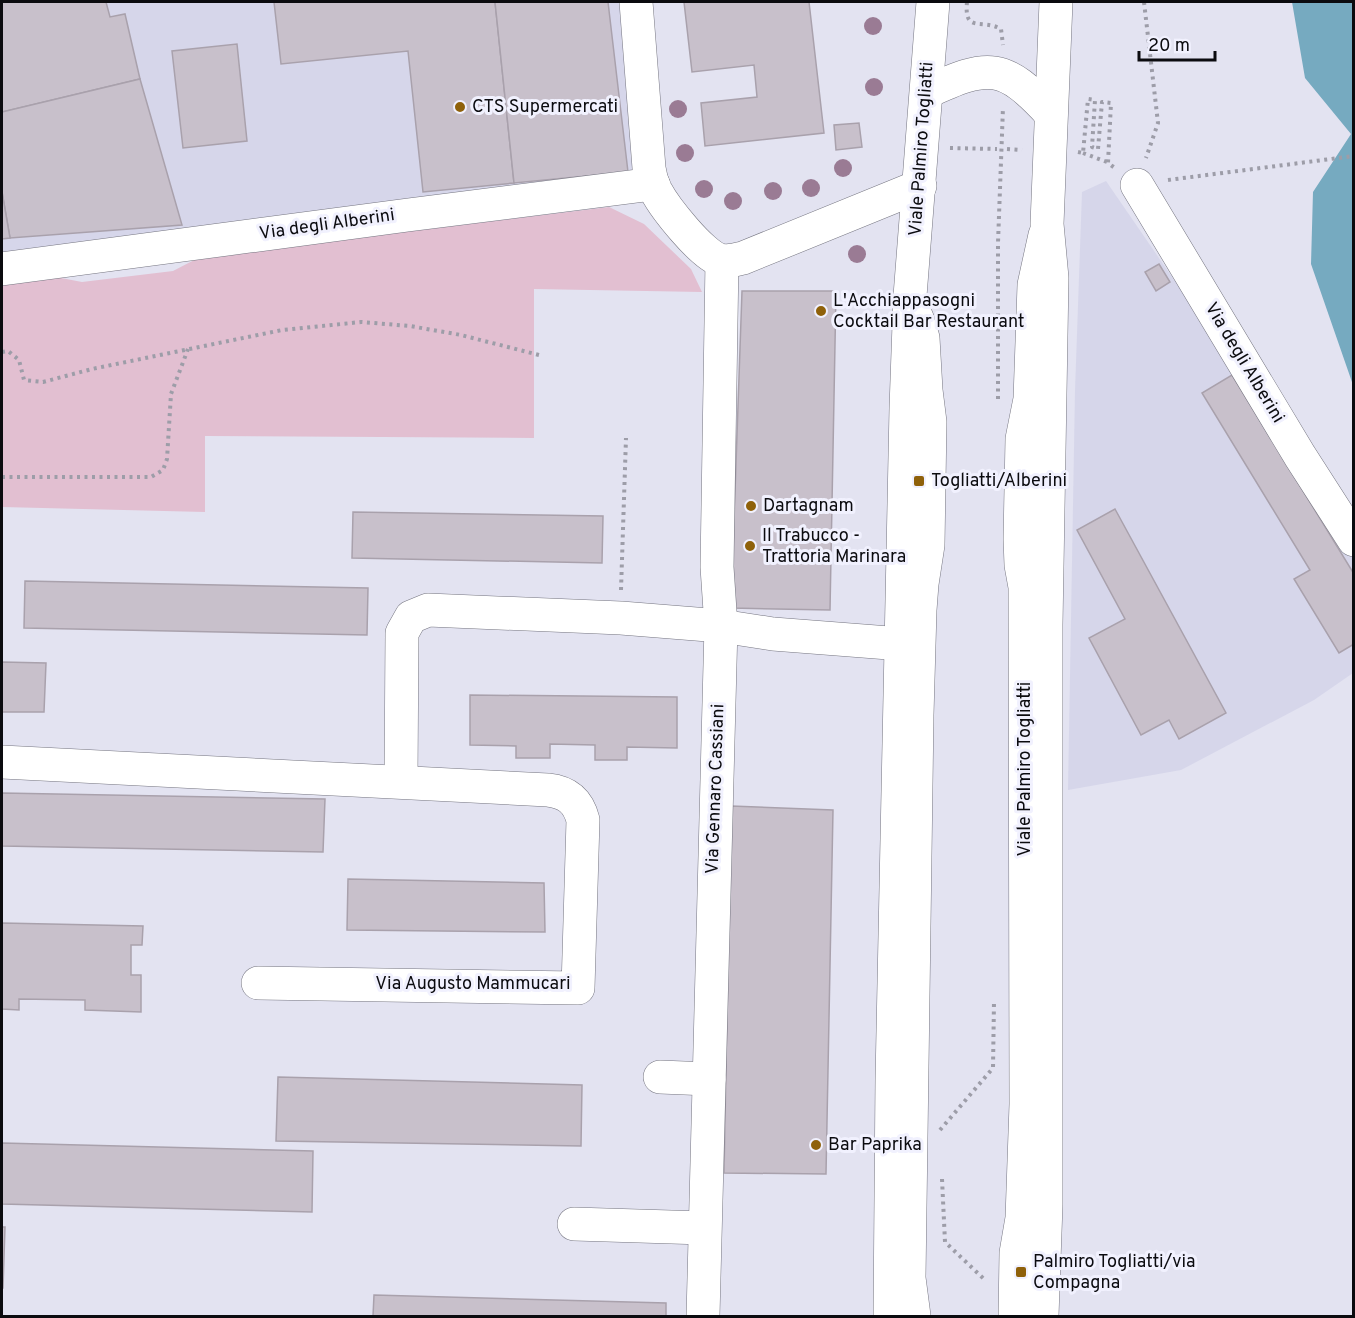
<svg xmlns="http://www.w3.org/2000/svg" width="1355" height="1318" font-family="Overpass,sans-serif">
  <rect width="100%" height="100%" fill="#e3e3f1"/>
  <g fill="#d6d6ea">
    <polygon points="2,2 636,2 649,168 2,269"/>
    <polygon points="1106,181 1229,360 1353,558 1353,673 1314,700 1181,770 1068,790 1075,391 1082,192"/>
  </g>
  <polygon fill="#e2bfd1" points="609,207 644,224 691,269 702,292 534,289 534,438 205,436 205,512 2,507 2,282 56,277 82,282 173,271 200,257"/>
  <polygon fill="#76aac0" points="1292,2 1353,2 1353,385 1311,264 1313,192 1351,134 1305,78"/>
  <g fill="#c8c0cb" stroke="#a9a1ac" stroke-width="1.5">
    <polygon points="2,2 106,2 110,17 125,14 140,79 2,112"/>
    <polygon points="274,2 495,2 514,183 423,192 408,51 281,64"/>
    <polygon points="495,2 608,2 628,172 514,183"/>
    <polygon points="684,2 809,2 824,133 705,146 701,103 757,97 754,65 692,72"/>
    <polygon points="237,44 247,141 183,148 172,51"/>
    <polygon points="140,79 182,225 10,238 2,192 2,112"/>
    <polygon points="859,123 862,147 836,150 834,125"/>
    <polygon points="2,192 10,238 2,239"/>
    <polygon points="1159,264 1170,282 1156,291 1145,272"/>
    <polygon points="742,291 836,291 830,610 731,608"/>
    <polygon points="1232,375 1354,574 1354,644 1339,653 1294,579 1310,570 1202,393"/>
    <polygon points="1115,509 1226,713 1179,739 1169,720 1141,735 1089,638 1125,619 1077,530"/>
    <polygon points="353,512 603,516 602,563 352,558"/>
    <polygon points="25,581 368,588 367,635 24,628"/>
    <polygon points="2,662 46,663 44,712 2,712"/>
    <polygon points="470,695 677,697 677,748 627,747 627,760 595,760 595,745 550,744 550,758 516,758 516,746 470,745"/>
    <polygon points="2,793 325,799 323,852 2,846"/>
    <polygon points="731,806 833,810 826,1174 724,1173"/>
    <polygon points="348,879 544,883 545,932 347,930"/>
    <polygon points="2,923 143,926 142,945 131,945 131,975 141,975 141,1012 85,1010 85,1000 19,999 19,1010 2,1009"/>
    <polygon points="278,1077 582,1085 581,1146 276,1141"/>
    <polygon points="2,1143 313,1151 312,1212 2,1204"/>
    <polygon points="2,1227 5,1227 3,1288 2,1288"/>
    <polygon points="374,1295 666,1303 666,1316 373,1316"/>
  </g>
  <g fill="none" stroke-linecap="round" stroke-linejoin="round">
    <g stroke="#757580" stroke-width="34">
      <g id="minor">
        <path d="M636 2 649 168C650 176 652 183 656 191 665 208 702 255 720 260 728 262 735 260 743 258L920 186"/>
        <path d="M927 92C989 63 1004 63 1051 114"/>
        <polyline points="1137,185 1300,456 1354,540"/>
        <polyline points="2,269 408,215 653,184"/>
        <path d="M2 762 548 790C567 792 578 801 583 820L578 988 258 983"/>
        <polyline points="401,781 402,633 411,617 428,610 621,618 721,626 773,634 902,644"/>
        <polyline points="660,1077 709,1079"/>
        <polyline points="574,1224 704,1228"/>
        <polyline points="703,1316 721,626 717,567 722,261"/>
        <polyline points="914,1316 909,1278 917,715 920,610 922,584 928,545 930,422 926,390 923,338 917,318"/>
        <polyline points="1015,1316 1016,1253 1022,1218 1026,1104 1025,587 1021,565 1020,539 1022,439 1030,399 1034,285 1045,235"/>
      </g>
    </g>
    <g stroke="#757580" stroke-width="34">
      <g id="major">
        <polyline points="890,1316 892,1079 906,408 910,296 933,2"/>
        <polyline points="1042,1316 1046,1205 1046,625 1052,278 1047,224 1056,2"/>
      </g>
    </g>
    <g stroke="#9d9da8" stroke-width="4" stroke-dasharray="3 4.5" stroke-linecap="butt">
      <path d="M967 2C964 34 981 18 1001 29L1003 45"/>
      <polyline points="1144,2 1158,123 1146,158"/>
      <polyline points="950,148 997,149"/>
      <polyline points="1007,149 1022,150"/>
      <polyline points="1078,152 1083,153 1088,99 1095,100 1092,147 1098,149 1102,102 1111,103 1108,163 1115,168"/>
      <polyline points="1083,153 1107,162"/>
      <polyline points="1168,180 1354,156"/>
      <polyline points="2,352 8,351 19,360 24,380 43,382 92,369 282,330 361,322 410,326 461,335 539,355"/>
      <polyline points="998,399 998,243 1003,107"/>
      <polyline points="2,477 151,477 163,470 167,459 171,394 188,349"/>
      <polyline points="621,590 626,438"/>
      <polyline points="940,1130 993,1068 994,1001"/>
      <polyline points="942,1179 945,1242 985,1280"/>
    </g>
    <use href="#minor" stroke="#fff" stroke-width="33"/>
    <use href="#major" stroke="#fff" stroke-width="33"/>
  </g>
  <g fill="#9a7b94">
    <circle cx="873" cy="26" r="9"/>
    <circle cx="874" cy="87" r="9"/>
    <circle cx="678" cy="109" r="9"/>
    <circle cx="685" cy="153" r="9"/>
    <circle cx="843" cy="168" r="9"/>
    <circle cx="811" cy="188" r="9"/>
    <circle cx="704" cy="189" r="9"/>
    <circle cx="773" cy="191" r="9"/>
    <circle cx="733" cy="201" r="9"/>
    <circle cx="857" cy="254" r="9"/>
  </g>
  <g fill="#8f610a" stroke="#f1f1fe" stroke-width="2">
    <circle cx="460" cy="107" r="6"/>
    <circle cx="821" cy="311" r="6"/>
    <rect x="913" y="475" width="12" height="12" rx="3"/>
    <circle cx="751" cy="506" r="6"/>
    <circle cx="750" cy="546" r="6"/>
    <circle cx="816" cy="1145" r="6"/>
    <rect x="1015" y="1266" width="12" height="12" rx="3"/>
  </g>
  <g text-anchor="middle" dominant-baseline="central" stroke-width="6" stroke-linejoin="round" paint-order="stroke">
    <g font-size="18" fill="#0b0b0f" stroke="#f1f1fe" text-anchor="start">
      <text x="472" y="107">CTS Supermercati</text>
      <text x="833" y="301">L'Acchiappasogni<tspan x="833" dy="21">Cocktail Bar Restaurant</tspan></text>
      <text x="931" y="481">Togliatti/Alberini</text>
      <text x="763" y="506">Dartagnam</text>
      <text x="762" y="536">Il Trabucco -<tspan x="762" dy="21">Trattoria Marinara</tspan></text>
      <text x="828" y="1145">Bar Paprika</text>
      <text x="1033" y="1262">Palmiro Togliatti/via<tspan x="1033" dy="21">Compagna</tspan></text>
    </g>
    <g font-size="18" fill="#0b0b0f" stroke="#f1f1fe">
      <text transform="translate(922 149) rotate(-86)">Viale Palmiro Togliatti</text>
      <text transform="translate(327 225) rotate(-8)">Via degli Alberini</text>
      <text transform="translate(1244 363) rotate(59)">Via degli Alberini</text>
      <text transform="translate(1025 769) rotate(-90)">Viale Palmiro Togliatti</text>
      <text transform="translate(716 789) rotate(-88)">Via Gennaro Cassiani</text>
      <text x="473" y="984">Via Augusto Mammucari</text>
    </g>
  </g>
  <rect width="1355" height="1318" fill="none" stroke="#0b0b0f" stroke-width="6"/>
  <path d="M1139 51v9h76v-9" fill="none" stroke="#0b0b0f" stroke-width="3"/>
  <text x="1148" y="51" font-size="18" fill="#0b0b0f" stroke="#f1f1fe" stroke-width="4.5" paint-order="stroke">20 m</text>
</svg>
